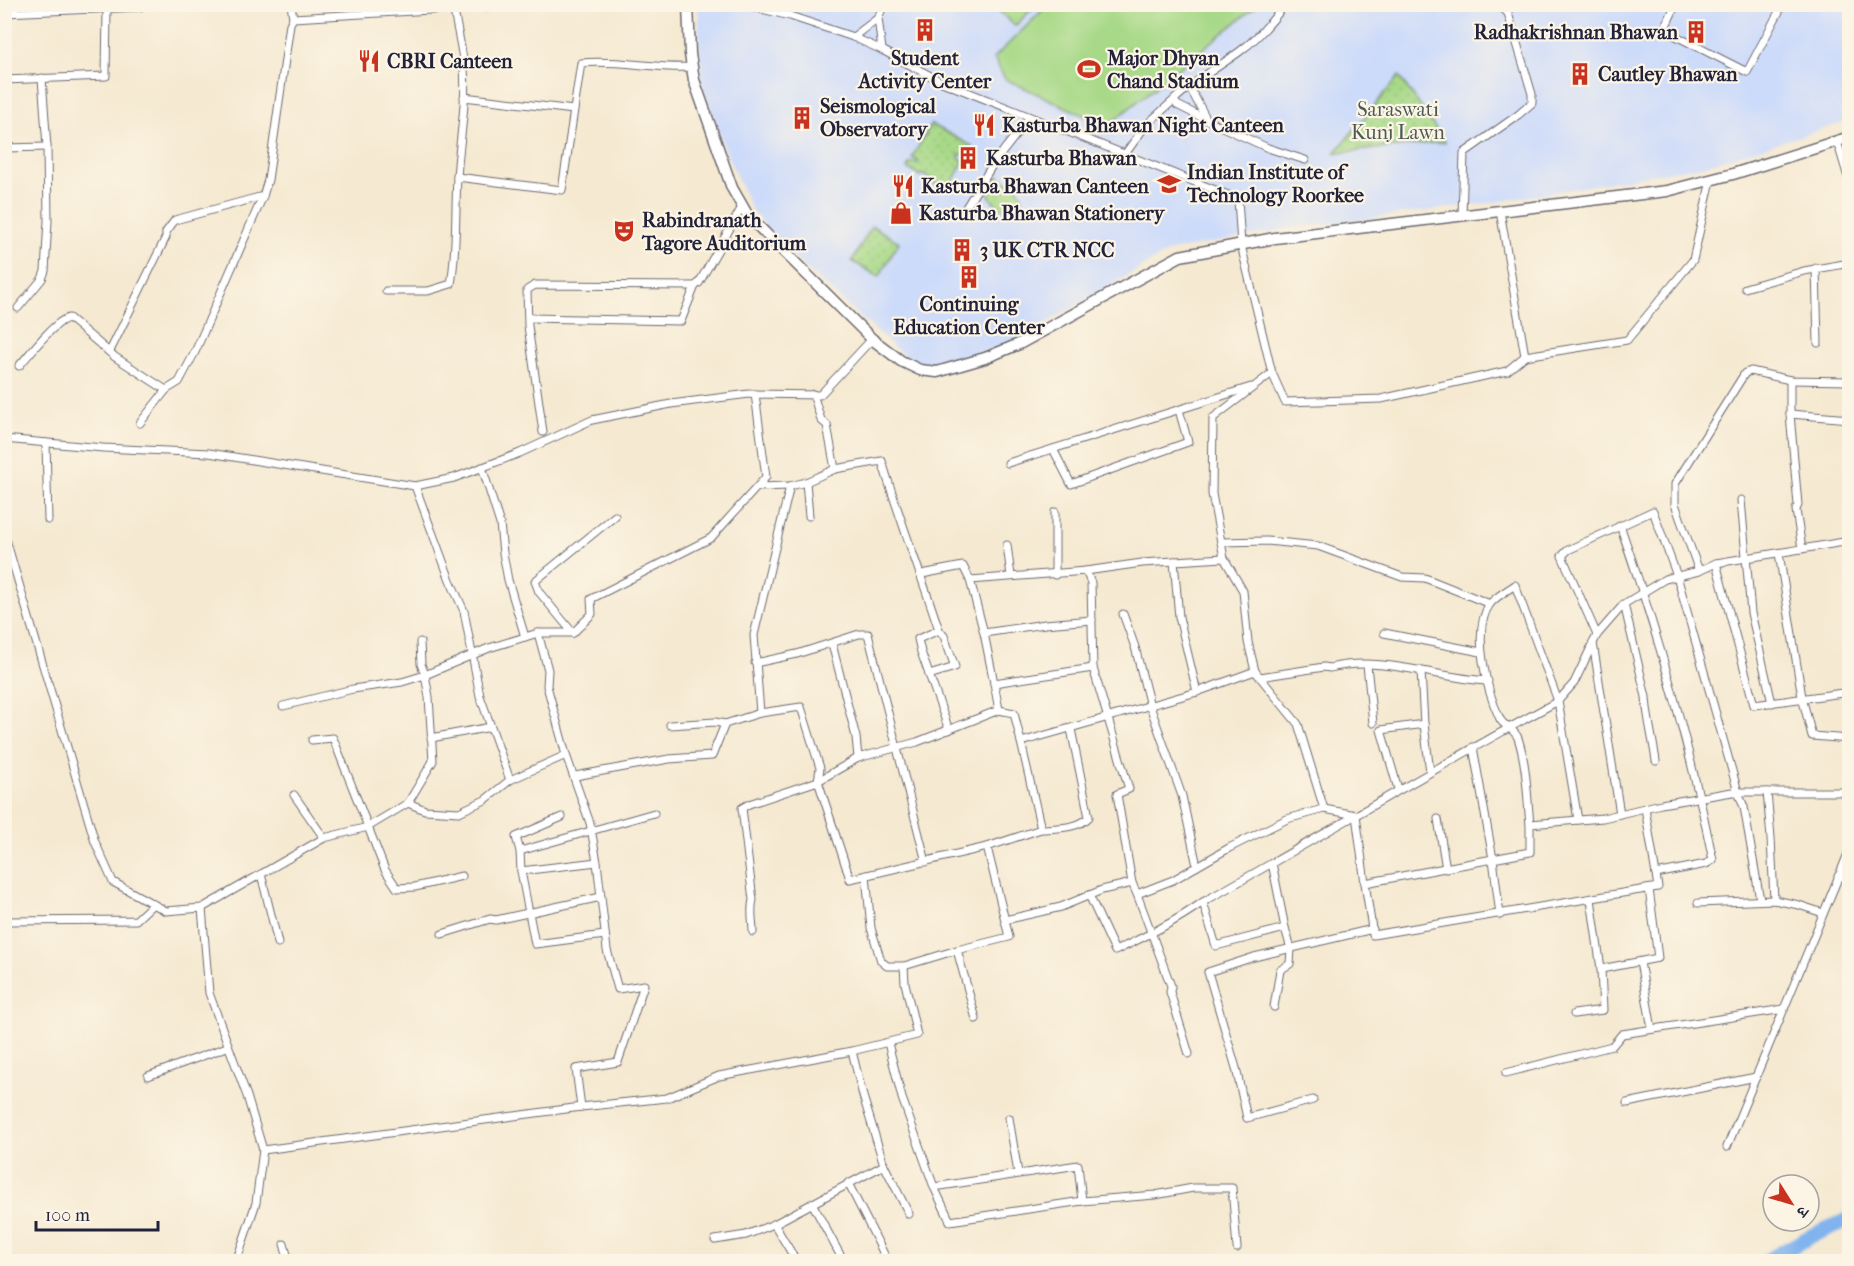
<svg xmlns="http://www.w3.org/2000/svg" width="1854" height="1266" font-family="'IM FELL French Canon','Noto Serif Devanagari',serif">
  <defs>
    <pattern id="garden-dots" width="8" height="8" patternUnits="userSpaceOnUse" patternTransform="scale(1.5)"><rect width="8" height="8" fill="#a8d988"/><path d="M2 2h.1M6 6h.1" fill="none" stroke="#90ba76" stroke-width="1.8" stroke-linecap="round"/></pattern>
  </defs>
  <rect width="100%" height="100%" fill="#fcf5e5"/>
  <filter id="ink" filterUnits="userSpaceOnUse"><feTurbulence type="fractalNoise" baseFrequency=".0167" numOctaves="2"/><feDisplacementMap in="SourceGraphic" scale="12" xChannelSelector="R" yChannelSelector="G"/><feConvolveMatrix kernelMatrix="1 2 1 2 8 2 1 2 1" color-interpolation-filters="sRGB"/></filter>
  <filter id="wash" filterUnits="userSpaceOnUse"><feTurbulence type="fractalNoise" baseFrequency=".008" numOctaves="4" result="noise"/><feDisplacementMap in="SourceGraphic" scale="24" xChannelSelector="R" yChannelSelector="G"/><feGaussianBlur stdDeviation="1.35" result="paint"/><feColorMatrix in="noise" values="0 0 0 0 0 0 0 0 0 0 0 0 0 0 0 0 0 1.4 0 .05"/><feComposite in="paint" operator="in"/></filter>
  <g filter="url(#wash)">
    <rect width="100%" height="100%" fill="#f5e9d1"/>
    <polygon fill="#cddbfa" points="698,5 1849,5 1849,121 1702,166 1496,202 1292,228 1170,251 1012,343 936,368 910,361 794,258 752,211 728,157 701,83"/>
    <g fill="url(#garden-dots)" stroke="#657e62" stroke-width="1.5">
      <polygon points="1399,76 1445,142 1335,153"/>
      <polygon points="931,124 972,146 966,157 961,154 959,155 959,158 964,161 948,190 928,180 929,178 922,174 920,176 907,168 910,163 918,163 918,161 912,158"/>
      <path d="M998 176 1019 189 1018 191 1021 193 1022 200 1014 210C1001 212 990 201 987 189Z"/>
      <polygon points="872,226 899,242 879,277 852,261"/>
    </g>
    <g fill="#a8d988" stroke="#657e62" stroke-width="1.5">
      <polygon points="1252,4 1255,7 1107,126 1005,79 994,58 1048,5"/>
      <polygon points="993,5 1036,5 1015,26"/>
    </g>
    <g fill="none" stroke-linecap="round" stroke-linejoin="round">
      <polyline stroke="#81b4ee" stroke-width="15" points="1764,1262 1813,1235 1850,1219"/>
    </g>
  </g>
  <g filter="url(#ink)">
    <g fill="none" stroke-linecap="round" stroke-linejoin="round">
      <g stroke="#6c6870" stroke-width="9">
        <g id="street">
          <polyline points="741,4 790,16 853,37 882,50 942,82 1238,199 1241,245 1272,373 1213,418 1212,494 1224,558 1243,591 1248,642 1255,671 1298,724 1324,809 1356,815 1365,883 1530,852 1530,824 1603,818 1661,804 1732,792 1850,792"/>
          <polyline points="1676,4 1664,30 1747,72 1783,4"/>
          <polyline points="4,13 140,7 143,4"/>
          <polyline points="293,18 533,4"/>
          <polyline points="878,18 882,50"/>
          <polyline points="853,37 878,18 884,4"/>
          <polyline points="4,80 106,76 107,9"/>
          <polyline points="1189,86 1207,120 1268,148 1305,160"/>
          <polyline points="464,97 574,110"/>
          <path d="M1207 120 1177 105 1174 100C1194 81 1217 68 1239 52 1257 39 1272 22 1285 4"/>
          <polyline points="1837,141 1850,184"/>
          <polyline points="4,148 47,147"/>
          <polyline points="1125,154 1146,125 1174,100"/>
          <path d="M457 177 562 190 581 63C618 59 654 69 691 67"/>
          <polyline points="965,209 993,164 1030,117"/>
          <polyline points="1462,217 1464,153 1518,115 1532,103 1532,94 1508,13 1497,4"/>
          <polyline points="1816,268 1818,343"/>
          <polyline points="1745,288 1804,271 1850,263"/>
          <path d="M386 291H428L451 284C457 249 455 213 457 178 459 142 467 105 464 68 462 46 456 26 453 4"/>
          <polyline points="18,308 42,279 45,271 48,221 47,147 42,78"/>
          <polyline points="529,318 681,321 695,286 699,283 742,207"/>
          <polyline points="110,351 166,237 166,232 175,220 263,196"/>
          <polyline points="1525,356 1627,340 1693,260 1711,180"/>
          <path d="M19 366C29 355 55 320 69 318L115 357 166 390"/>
          <polyline points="1272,373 1285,402 1381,399 1507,371 1525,356 1500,211"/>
          <polyline points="1790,380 1790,414 1798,505 1796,510 1802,549"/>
          <polyline points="813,394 821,420 827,425 835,469"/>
          <polyline points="1790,414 1850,419"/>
          <polyline points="140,423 166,390 179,382 195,352 263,196 268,180 290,24 293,18 291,4"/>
          <polyline points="543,432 528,326 527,290 535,285 695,286"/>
          <polyline points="4,439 103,448 209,453 415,486 454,478 520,453 592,420 671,404 749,394 820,395 872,339"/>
          <polyline points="46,443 48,520"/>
          <polyline points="1053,449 1071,484 1188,442 1179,410"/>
          <polyline points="1008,463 1251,387"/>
          <polyline points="482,467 500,524 503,553 508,580 525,637"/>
          <polyline points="806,482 809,516"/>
          <polyline points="415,486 450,580 464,611 480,696 510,780"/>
          <path d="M757 487 790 486 806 482 835 469 882 461C899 518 921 574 939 630L944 636 955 667 929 675"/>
          <polyline points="1741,500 1751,613 1772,703"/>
          <path d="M1620 525C1658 634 1690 747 1713 860L1706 864 1656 874"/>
          <polyline points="4,533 95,842 113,882 166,911 202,908 324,838 368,827 408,803 433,761 429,697 425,675 489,648 538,633 573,633 592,614 591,599 711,538 766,477 755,394"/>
          <polyline points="1221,542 1267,541 1318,546 1402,577 1425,578 1490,604"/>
          <polyline points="1007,545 1011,576"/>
          <polyline points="1779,553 1802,697 1812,736 1850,739"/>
          <polyline points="1174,561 1179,617 1197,692"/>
          <polyline points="1716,563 1754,705 1850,692"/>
          <polyline points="1699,571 1675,504 1675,484 1745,373 1751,371 1790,380 1850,381"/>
          <polyline points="922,574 963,566 970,580"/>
          <polyline points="1055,575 1055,512"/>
          <path d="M1624 604 1646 697C1647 718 1653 739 1656 761"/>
          <polyline points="1123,614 1135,647 1150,706 1182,796 1197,866"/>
          <polyline points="939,630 918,639 921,652 949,730"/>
          <polyline points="573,633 539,592 535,581 615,516"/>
          <polyline points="984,633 1045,624 1092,620"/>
          <polyline points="1384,633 1481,652"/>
          <polyline points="1597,635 1562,556 1568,550 1653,511 1677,576 1738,792 1744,807 1760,900"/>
          <polyline points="1593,643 1620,814"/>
          <polyline points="832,644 856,737 858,758"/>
          <polyline points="755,663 797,654 859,634 868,634 926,862"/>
          <polyline points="1367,665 1373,723"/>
          <polyline points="1421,671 1424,724 1430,772"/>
          <path d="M1260 677 1324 667 1330 668C1381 655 1436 678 1488 681"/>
          <polyline points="994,683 984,633 970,580 1086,571"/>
          <polyline points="283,706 353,689 402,682 425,675 421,664 420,642"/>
          <polyline points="999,710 994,683 1093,668"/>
          <polyline points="760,713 754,635 790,486"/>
          <polyline points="670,725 715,722 725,724"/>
          <polyline points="431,738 491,727"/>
          <polyline points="312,740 333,738 385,870 397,888 415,887 462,876"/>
          <polyline points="1473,747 1493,859 1500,915"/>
          <polyline points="566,755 590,823 597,862 607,950 618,989 644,985 618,1062 576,1069 581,1107 667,1098 719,1076 852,1051 917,1035 905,983 904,966 957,950"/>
          <path d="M575 776 669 759 712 756 725 724 760 713 801 707 820 768 818 781 749 804 742 808 753 900C750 910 753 922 753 932"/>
          <polyline points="1398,789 1381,730 1424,724"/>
          <polyline points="1767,792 1771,838 1774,900"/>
          <polyline points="294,795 324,838"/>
          <polyline points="408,803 425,810 459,812 485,800 510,780 566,755 547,686 548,670 538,633"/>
          <polyline points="562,817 516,837 520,851 521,871 535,944 605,935"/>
          <polyline points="1438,819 1446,869"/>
          <polyline points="1578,820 1558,701 1574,683 1597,635 1624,604 1665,579 1699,571 1716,563 1850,541"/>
          <path d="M1041 829C1056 828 1078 829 1089 817L1071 729"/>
          <polyline points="987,847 850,879 818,781 858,758 917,742 999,710 1014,713 1021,742"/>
          <polyline points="520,851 654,813"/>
          <polyline points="521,871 597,862"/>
          <polyline points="261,874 278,943"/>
          <polyline points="866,875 871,928 881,961 887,966 904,966"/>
          <polyline points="1838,876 1850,879"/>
          <polyline points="1132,883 1117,794 1129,789 1093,668 1091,583 1086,571 1142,563 1224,558"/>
          <polyline points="1365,883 1373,935 1658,887 1645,808"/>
          <polyline points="1137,894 1171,986 1170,992 1189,1054"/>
          <path d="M1089 895 1115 951C1146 936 1175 922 1203 902 1322 836 1438 766 1558 701L1515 585C1508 590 1495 597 1490 604 1471 630 1487 692 1500 719 1504 727 1515 729 1518 738 1527 765 1527 796 1530 824"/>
          <polyline points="1203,902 1216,946 1285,928 1272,863"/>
          <polyline points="1698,903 1774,900 1799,905 1823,913"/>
          <polyline points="202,908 209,993 247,1096 263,1150 256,1203 236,1262"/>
          <polyline points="1005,920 1061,907 1102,890 1132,883 1137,894 1173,880 1229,848 1287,819 1324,809"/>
          <polyline points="4,921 136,920 153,904"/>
          <polyline points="442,934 490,919 496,920 601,897"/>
          <polyline points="1640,962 1652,1029"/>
          <polyline points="1601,969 1658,958 1649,889"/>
          <polyline points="1274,1007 1280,970 1290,964 1291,949 1285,928"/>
          <polyline points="1574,1014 1603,1010 1601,969 1591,899"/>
          <polyline points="976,1019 957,950 1009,937 987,847 1041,829 1021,742 1197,692 1255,671"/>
          <polyline points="888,1043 902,1098 934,1187 1078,1165 1082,1201 1155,1195 1193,1188 1232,1188 1237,1248"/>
          <polyline points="852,1051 863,1096 884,1165 909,1214"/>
          <polyline points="1506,1073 1612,1046 1622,1034 1784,1009"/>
          <polyline points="148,1076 227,1047"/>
          <polyline points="1313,1100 1247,1118 1236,1068 1208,972 1254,957 1373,929"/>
          <polyline points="1627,1103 1756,1077"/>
          <polyline points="1009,1118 1018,1173"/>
          <polyline points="1727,1147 1850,849"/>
          <polyline points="263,1150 581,1107"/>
          <polyline points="848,1183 888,1262"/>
          <polyline points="934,1187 950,1221 1082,1201"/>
          <polyline points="812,1203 844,1262"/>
          <polyline points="774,1224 797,1262"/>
          <polyline points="715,1240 746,1235 774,1224 884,1165"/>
          <polyline points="284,1244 289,1262"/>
        </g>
      </g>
      <g stroke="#6c6870" stroke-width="13">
        <polyline id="secondary" points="688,4 690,54 694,80 732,188 748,216 872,339 901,361 920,370 937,372 985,358 1019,344 1180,256 1275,238 1667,191 1733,174 1850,137"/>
      </g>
      <use href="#street" stroke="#fff" stroke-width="7"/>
      <use href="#secondary" stroke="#fff" stroke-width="10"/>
    </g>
  </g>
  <defs>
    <g id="building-bare" transform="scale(1.8)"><path d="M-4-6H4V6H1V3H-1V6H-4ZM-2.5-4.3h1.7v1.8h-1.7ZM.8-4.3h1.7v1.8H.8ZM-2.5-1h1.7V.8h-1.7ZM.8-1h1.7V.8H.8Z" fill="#c8321e" stroke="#fcf5e5" stroke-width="2.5" paint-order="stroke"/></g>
    <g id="restaurant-bare" transform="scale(1.8)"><path d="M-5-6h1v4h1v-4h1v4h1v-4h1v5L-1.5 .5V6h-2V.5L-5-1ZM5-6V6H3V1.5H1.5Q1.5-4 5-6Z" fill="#c8321e" stroke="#fcf5e5" stroke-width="2.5" paint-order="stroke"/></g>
    <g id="stadium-bare" transform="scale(1.8)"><path d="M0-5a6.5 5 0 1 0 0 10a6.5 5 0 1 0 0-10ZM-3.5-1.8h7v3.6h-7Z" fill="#c8321e" stroke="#fcf5e5" stroke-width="2.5" paint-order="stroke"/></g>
    <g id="university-bare" transform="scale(1.8)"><path d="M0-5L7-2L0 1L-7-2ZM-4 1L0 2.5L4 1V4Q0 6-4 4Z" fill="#c8321e" stroke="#fcf5e5" stroke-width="2.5" paint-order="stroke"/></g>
    <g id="shop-bare" transform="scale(1.8)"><path d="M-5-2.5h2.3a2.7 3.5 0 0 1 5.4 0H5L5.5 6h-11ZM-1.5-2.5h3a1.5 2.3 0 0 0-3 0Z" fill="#c8321e" stroke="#fcf5e5" stroke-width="2.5" paint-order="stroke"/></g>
    <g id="theatre-bare" transform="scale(1.8)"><path d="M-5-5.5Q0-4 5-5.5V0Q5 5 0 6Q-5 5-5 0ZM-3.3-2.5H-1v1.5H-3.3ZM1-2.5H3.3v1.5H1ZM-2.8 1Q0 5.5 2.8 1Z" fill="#c8321e" stroke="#fcf5e5" stroke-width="2.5" paint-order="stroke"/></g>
  </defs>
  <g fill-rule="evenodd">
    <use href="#building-bare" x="925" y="30"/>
    <use href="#building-bare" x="1696" y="32"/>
    <use href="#restaurant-bare" x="369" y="61"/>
    <use href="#stadium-bare" x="1089" y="69"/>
    <use href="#building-bare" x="1580" y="74"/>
    <use href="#building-bare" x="802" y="118"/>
    <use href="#restaurant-bare" x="984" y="125"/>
    <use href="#building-bare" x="968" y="158"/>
    <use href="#university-bare" x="1169" y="184"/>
    <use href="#restaurant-bare" x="903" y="186"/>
    <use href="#shop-bare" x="901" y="213"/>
    <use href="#theatre-bare" x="624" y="231"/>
    <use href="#building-bare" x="962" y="250"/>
    <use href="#building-bare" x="969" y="277"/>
  </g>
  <g text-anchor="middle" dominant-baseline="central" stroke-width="4.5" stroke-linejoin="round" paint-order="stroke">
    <g font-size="20" font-weight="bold" fill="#22223b" stroke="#fcf5e5" text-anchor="start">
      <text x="1678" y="32" text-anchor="end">Radhakrishnan Bhawan</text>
      <text x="925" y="58" text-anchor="middle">Student<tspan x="925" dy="23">Activity Center</tspan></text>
      <text x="1107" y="58">Major Dhyan<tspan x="1107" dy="23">Chand Stadium</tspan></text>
      <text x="387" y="61">CBRI Canteen</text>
      <text x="1598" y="74">Cautley Bhawan</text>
      <text x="820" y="106">Seismological<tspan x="820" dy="23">Observatory</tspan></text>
      <text x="1002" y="125">Kasturba Bhawan Night Canteen</text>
      <text x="986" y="158">Kasturba Bhawan</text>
      <text x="1187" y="172">Indian Institute of<tspan x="1187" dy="23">Technology Roorkee</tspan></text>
      <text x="921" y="186">Kasturba Bhawan Canteen</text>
      <text x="919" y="213">Kasturba Bhawan Stationery</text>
      <text x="642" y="220">Rabindranath<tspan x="642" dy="23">Tagore Auditorium</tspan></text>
      <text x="980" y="250">3 UK CTR NCC</text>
      <text x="969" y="304" text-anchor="middle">Continuing<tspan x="969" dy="23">Education Center</tspan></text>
    </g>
    <g font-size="20" fill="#4a5952" stroke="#fcf5e5">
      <text x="1398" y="109">Saraswati<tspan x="1398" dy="23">Kunj Lawn</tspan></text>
    </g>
  </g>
  <rect width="1854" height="1266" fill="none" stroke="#fcf5e5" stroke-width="24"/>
  <g transform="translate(1791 1203) rotate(127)"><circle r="28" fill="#fcf5e5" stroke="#a5a1a1" stroke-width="1.5"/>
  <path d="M0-4.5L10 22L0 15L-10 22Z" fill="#c8321e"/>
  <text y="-9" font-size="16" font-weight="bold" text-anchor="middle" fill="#22223b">उ</text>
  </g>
  <path d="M36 1221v9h122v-9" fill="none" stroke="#22223b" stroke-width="3"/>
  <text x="45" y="1221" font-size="18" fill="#22223b" stroke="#fcf5e5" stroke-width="4.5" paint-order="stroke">100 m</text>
</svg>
